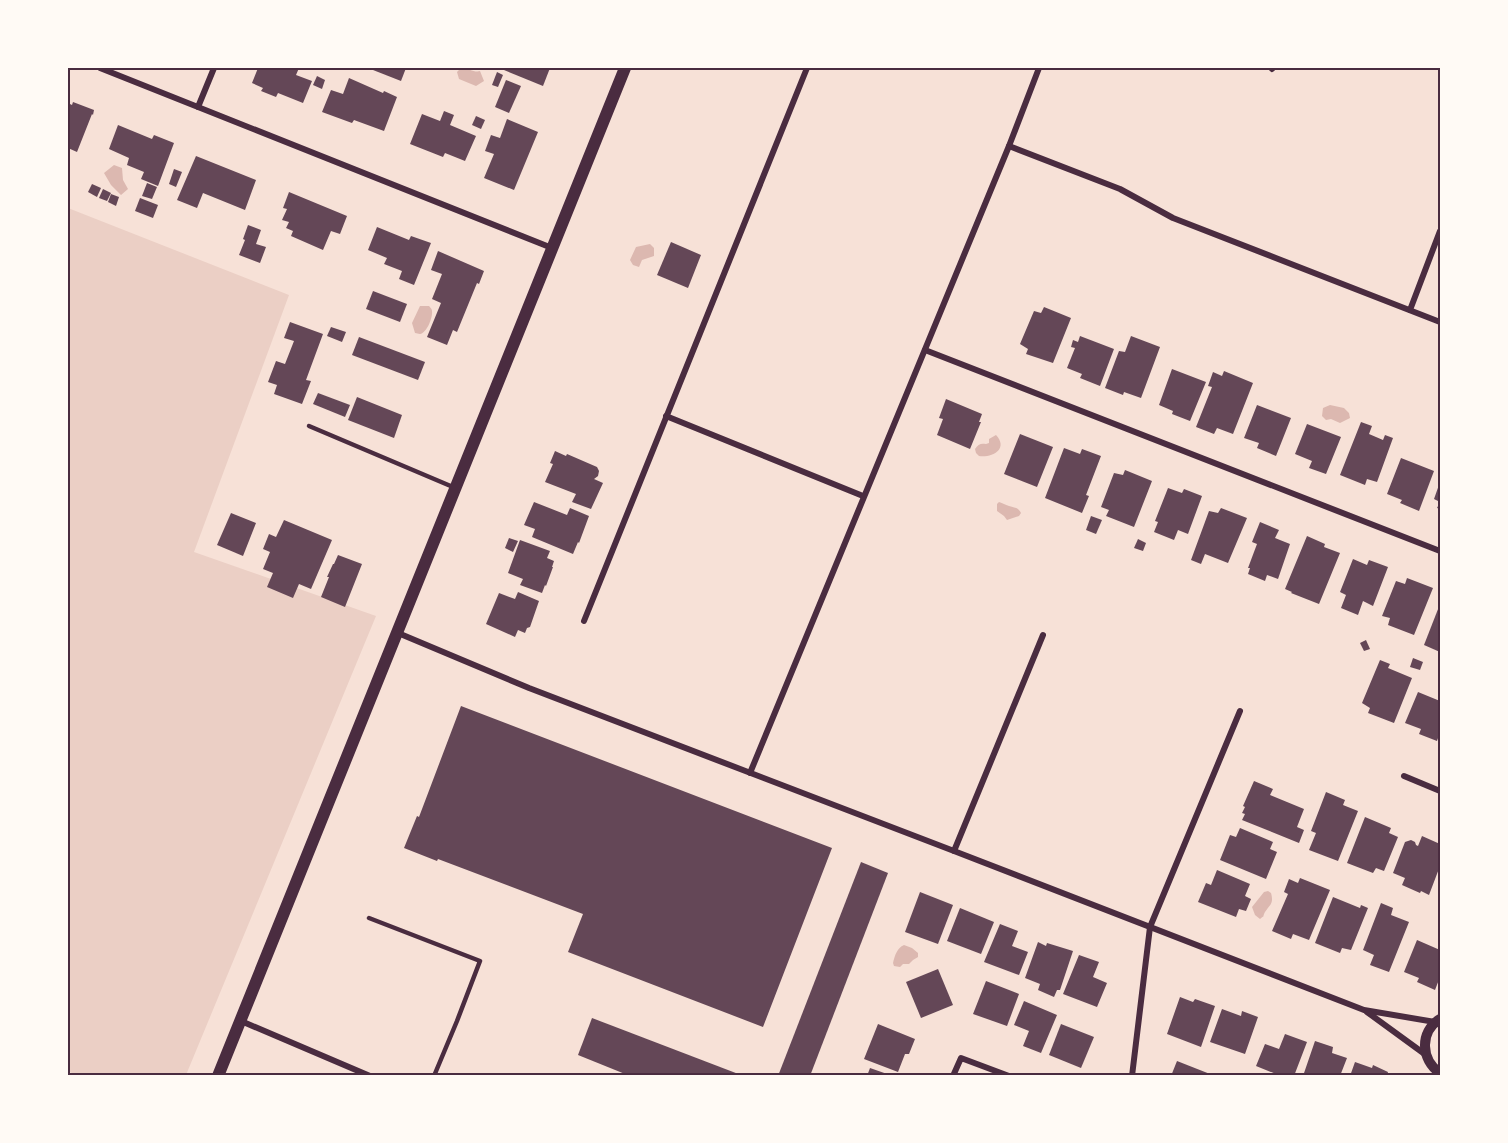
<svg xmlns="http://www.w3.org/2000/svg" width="1508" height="1143" font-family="'Exo 2',sans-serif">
  <rect width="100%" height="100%" fill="#f7e1d7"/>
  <polygon fill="#ebcfc5" points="68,208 289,295 194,552 376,616 186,1075 78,1076 68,1071"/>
  <g fill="#dcb8b0">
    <path d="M461 68C467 67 474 73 480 71L484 81 476 86 459 79 457 72Z"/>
    <polygon points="114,165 122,168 123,180 128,189 121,195 111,185 104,173"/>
    <polygon points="650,244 654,248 654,256 642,260 639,267 633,265 630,260 636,247"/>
    <path d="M420 306H429C430 307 432 309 432 311 433 317 427 333 420 334 418 334 417 333 415 333L412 323Z"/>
    <polygon points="1330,405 1344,408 1349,413 1350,418 1340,423 1331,419 1326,420 1322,416 1323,408"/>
    <path d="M996 435C1009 449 992 458 979 456L976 453 975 449C978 444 981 443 986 444L989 443V439Z"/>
    <path d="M999 502C1003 503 1005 505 1009 506 1015 508 1018 507 1021 513L1019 516 1007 520 1004 516 997 511V504Z"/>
    <path d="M1268 891 1271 893C1274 904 1270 904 1265 912 1261 920 1267 913 1260 919L1255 915 1252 907 1264 892Z"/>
    <path d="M904 945 912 948 918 953V957L913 960 909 964H903L900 967 894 966 893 963C895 955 897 948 904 945Z"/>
  </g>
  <g fill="#644757">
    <polygon points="258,68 299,68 296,75 312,81 303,103 278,93 276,97 261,91 263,88 252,83"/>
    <polygon points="374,68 406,68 401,81 373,70"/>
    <polygon points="505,68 550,68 543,86 504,70"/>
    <polygon points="497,72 503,75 498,87 492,85"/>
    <polygon points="317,76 325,80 322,89 313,85"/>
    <polygon points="349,78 383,93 384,91 397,97 384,131 354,120 352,123 322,112 331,90 343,94"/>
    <polygon points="506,80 521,86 509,113 495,107"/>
    <polygon points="73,102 94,110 93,115 92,114 77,152 68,148 68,103 72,105"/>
    <polygon points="444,111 454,115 450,125 476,136 465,161 445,153 443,157 410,144 422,114 440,121"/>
    <polygon points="476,116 485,120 481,129 472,125"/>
    <polygon points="507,119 538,132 514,190 484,178 494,154 485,151 491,135 500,138"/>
    <polygon points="118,125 152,139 154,135 174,143 158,186 141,179 144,172 127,165 129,158 109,149"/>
    <polygon points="196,156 256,180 245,210 203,193 197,208 177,200"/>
    <polygon points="174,169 182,172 176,187 169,184"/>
    <polygon points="147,183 157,187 152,199 142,196"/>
    <polygon points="92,184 101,188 97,197 88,192"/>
    <polygon points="103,189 111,193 107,201 99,198"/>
    <polygon points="289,192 347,216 340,234 331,231 323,250 291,236 293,231 286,228 289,222 282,220 287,209 283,208"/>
    <polygon points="111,194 119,197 116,206 108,202"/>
    <polygon points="140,198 158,205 153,218 135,211"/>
    <polygon points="248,225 261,230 256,244 266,247 260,263 239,255 245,240 243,239"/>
    <polygon points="377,227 409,240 411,236 431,243 414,285 399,279 402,271 384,264 387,258 368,250"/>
    <polygon points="671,242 701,255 688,288 657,275"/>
    <polygon points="438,251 484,271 479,284 477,283 457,332 453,330 447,345 427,337 441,303 432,299 442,274 431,270"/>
    <polygon points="373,291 407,304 400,322 366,309"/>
    <polygon points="1044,307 1071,318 1053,363 1026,354 1028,349 1020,344 1034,311 1041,313"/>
    <polygon points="290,322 323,334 306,380 311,381 302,404 274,394 277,385 268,382 276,361 285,364 294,341 284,338"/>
    <polygon points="331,327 346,332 342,342 327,336"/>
    <polygon points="1080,336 1114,349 1100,386 1080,378 1082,374 1067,368 1075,348 1071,347 1073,340 1078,342"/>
    <polygon points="1131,336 1160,347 1141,398 1124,392 1123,395 1105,388 1119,351 1125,352"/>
    <polygon points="359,337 425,362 418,380 352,355"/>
    <polygon points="1172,369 1206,382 1190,421 1172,414 1173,411 1159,405"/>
    <polygon points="1224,371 1253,383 1233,434 1217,428 1214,434 1196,427 1212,387 1208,386 1213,372 1222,376"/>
    <polygon points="318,393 350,405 345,417 313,404"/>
    <polygon points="357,397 402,415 394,438 348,420"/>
    <polygon points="946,399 982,414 979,422 981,422 970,449 937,435 943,419 939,418"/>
    <polygon points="1257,405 1291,418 1276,456 1257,448 1259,443 1244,438"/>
    <polygon points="1361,422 1372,426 1369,434 1383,440 1385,435 1393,438 1377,482 1367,479 1365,485 1340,475"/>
    <polygon points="1307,424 1341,437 1326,474 1309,468 1312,461 1295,454"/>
    <polygon points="1020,434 1053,447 1037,487 1004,474"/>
    <polygon points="1064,448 1080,454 1082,449 1101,456 1086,495 1089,496 1082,513 1045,498"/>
    <polygon points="555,451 566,456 567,454 597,467 599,471 598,476 594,479 603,483 591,509 572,502 576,494 545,482 553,464 550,463"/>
    <polygon points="1401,458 1434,471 1419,511 1400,503 1402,500 1387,494"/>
    <polygon points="1125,470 1152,481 1134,527 1106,516 1109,510 1101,507 1114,473 1123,475"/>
    <polygon points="1440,482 1440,509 1437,508 1440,502 1434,499"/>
    <polygon points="1168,488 1182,493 1184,489 1202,496 1188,534 1178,530 1174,540 1154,532 1158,522 1155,521"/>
    <polygon points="534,502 567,515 570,508 589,516 579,543 578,542 573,554 532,537 535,529 524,525"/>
    <polygon points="1221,508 1247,518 1228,563 1205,554 1201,564 1191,560 1209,511 1218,513"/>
    <polygon points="231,513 256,523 243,556 217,545"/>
    <polygon points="1091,516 1102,520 1096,534 1086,530"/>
    <polygon points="284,520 332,540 311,589 299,584 293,598 267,587 273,573 263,569 270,552 263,549 269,534 276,537"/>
    <polygon points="1260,522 1279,530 1275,538 1290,544 1278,579 1267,575 1265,581 1248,574 1250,568 1248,568 1257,544 1252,542"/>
    <polygon points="1307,536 1325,544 1324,547 1340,553 1319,604 1291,593 1292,592 1285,589"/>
    <polygon points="509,538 518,541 513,552 505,548"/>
    <polygon points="1138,539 1146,543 1143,551 1134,548"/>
    <polygon points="520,540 550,551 547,558 554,561 552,567 553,567 546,586 545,585 542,593 520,585 523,579 508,573"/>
    <polygon points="338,555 362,564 345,607 321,597 329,577 327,577 333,564 334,564"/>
    <polygon points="1353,559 1367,565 1369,560 1388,567 1373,606 1363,601 1358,615 1341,608 1346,595 1340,592"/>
    <polygon points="1407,578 1433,588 1414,635 1388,625 1390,618 1382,616 1396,581 1405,584"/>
    <polygon points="518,592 539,601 530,627 527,628 525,633 518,630 515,637 486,624 499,593 515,599"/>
    <polygon points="1440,604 1440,652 1424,645"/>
    <polygon points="1366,640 1370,649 1364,651 1360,643"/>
    <polygon points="1413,658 1423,662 1420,670 1410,667"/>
    <polygon points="1380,660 1390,664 1388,668 1412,678 1394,723 1368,713 1370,708 1362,703"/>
    <polygon points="1418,692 1440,701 1440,732 1437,741 1419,734 1421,729 1405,723"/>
    <polygon points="461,706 832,848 763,1027 568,952 583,914 438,859 437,861 404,848 417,816 419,817"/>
    <polygon points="1254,781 1273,789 1270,795 1304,809 1297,827 1304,830 1299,843 1242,820 1245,814 1242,813 1245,807 1243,806"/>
    <polygon points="1326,792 1345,800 1343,805 1358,811 1338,861 1309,850 1316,833 1311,831"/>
    <polygon points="1365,817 1391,828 1389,833 1398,837 1384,871 1376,868 1373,873 1347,863"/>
    <polygon points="1240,828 1273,842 1270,849 1277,852 1266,879 1220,860 1230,835 1236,837"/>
    <polygon points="1422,836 1440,844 1438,850 1440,851 1440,866 1429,895 1421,891 1420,893 1402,885 1405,878 1393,873 1405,842 1411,840 1415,842 1416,845 1418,846"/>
    <polygon points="861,862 888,873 810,1076 778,1076"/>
    <polygon points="1217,870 1250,884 1245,896 1251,899 1246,911 1239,909 1236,917 1198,902 1206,883 1211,885"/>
    <polygon points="1300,878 1330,890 1309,940 1293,934 1291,939 1272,931 1288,894 1284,892 1289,879 1298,883"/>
    <polygon points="920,892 953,905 938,944 905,932"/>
    <polygon points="1333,897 1360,908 1361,905 1368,908 1351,950 1342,948 1340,953 1315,943"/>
    <polygon points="1381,903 1393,908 1391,915 1409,922 1389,972 1370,965 1374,955 1363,950"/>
    <polygon points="960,908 994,922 981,954 947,941"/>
    <polygon points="1000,924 1018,931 1012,946 1028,952 1019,975 984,962"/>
    <polygon points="1417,940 1440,950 1440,977 1435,990 1417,982 1419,978 1404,972"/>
    <polygon points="1038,942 1046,946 1047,943 1073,951 1060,990 1057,990 1054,997 1038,990 1040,984 1025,978"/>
    <polygon points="1079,955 1099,962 1093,977 1107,983 1097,1007 1063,994"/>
    <polygon points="938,969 953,1005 921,1018 906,982"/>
    <polygon points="986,981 1019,994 1007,1026 973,1014"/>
    <polygon points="1180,997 1193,1002 1195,999 1215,1006 1201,1047 1167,1034"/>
    <polygon points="1024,1001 1057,1015 1041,1053 1023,1046 1029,1031 1014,1025"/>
    <polygon points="1222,1009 1241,1016 1242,1011 1258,1017 1245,1054 1210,1042"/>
    <polygon points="592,1018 741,1075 741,1076 630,1076 578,1055"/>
    <polygon points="878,1024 915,1039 909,1054 905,1054 898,1072 864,1059"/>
    <polygon points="1061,1024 1094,1037 1081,1068 1049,1055"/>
    <polygon points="1285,1034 1307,1042 1294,1076 1281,1076 1256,1066 1265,1044 1279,1049"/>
    <polygon points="1315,1041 1333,1047 1332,1053 1347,1058 1340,1076 1303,1076"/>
    <polygon points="1177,1061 1210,1074 1209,1076 1171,1076"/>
    <polygon points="1355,1062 1372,1068 1373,1065 1388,1072 1387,1076 1350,1076"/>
    <polygon points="870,1068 890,1075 890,1076 867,1076"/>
  </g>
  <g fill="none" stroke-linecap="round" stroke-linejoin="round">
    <g stroke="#4a2c40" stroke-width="4.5">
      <polyline points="309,426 453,487"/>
      <polyline points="369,918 480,961 457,1021 434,1076"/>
    </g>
    <g stroke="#4a2c40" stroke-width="6">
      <polyline points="100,68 552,248"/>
      <polyline points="1272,69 1273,68"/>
      <polyline points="198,107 214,68"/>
      <polyline points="1009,146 1120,189 1173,218 1440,322"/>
      <polyline points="1410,310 1440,231"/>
      <polyline points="925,350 1440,551"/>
      <polyline points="666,416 863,496"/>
      <polyline points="584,621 807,68"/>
      <polyline points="398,633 529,688 954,851 1364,1010 1435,1022"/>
      <polyline points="750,773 1009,146 1039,68"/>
      <polyline points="1404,776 1440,791"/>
      <polyline points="954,851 1043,635"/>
      <polyline points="1367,1012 1426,1055"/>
      <polyline points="241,1021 370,1076"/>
      <polyline points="953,1076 961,1058 1009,1076"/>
      <polyline points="1132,1076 1150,927 1240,711"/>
    </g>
    <path stroke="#4a2c40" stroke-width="10" d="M1440 1019C1419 1032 1421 1060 1440 1073"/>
    <path stroke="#4a2c40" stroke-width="12" d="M218 1076C354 740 489 403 625 68"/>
  </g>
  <rect width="1508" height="1143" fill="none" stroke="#fffaf5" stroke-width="138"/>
  <rect x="69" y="69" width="1370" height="1005" fill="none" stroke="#4a2c40" stroke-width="2"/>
</svg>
